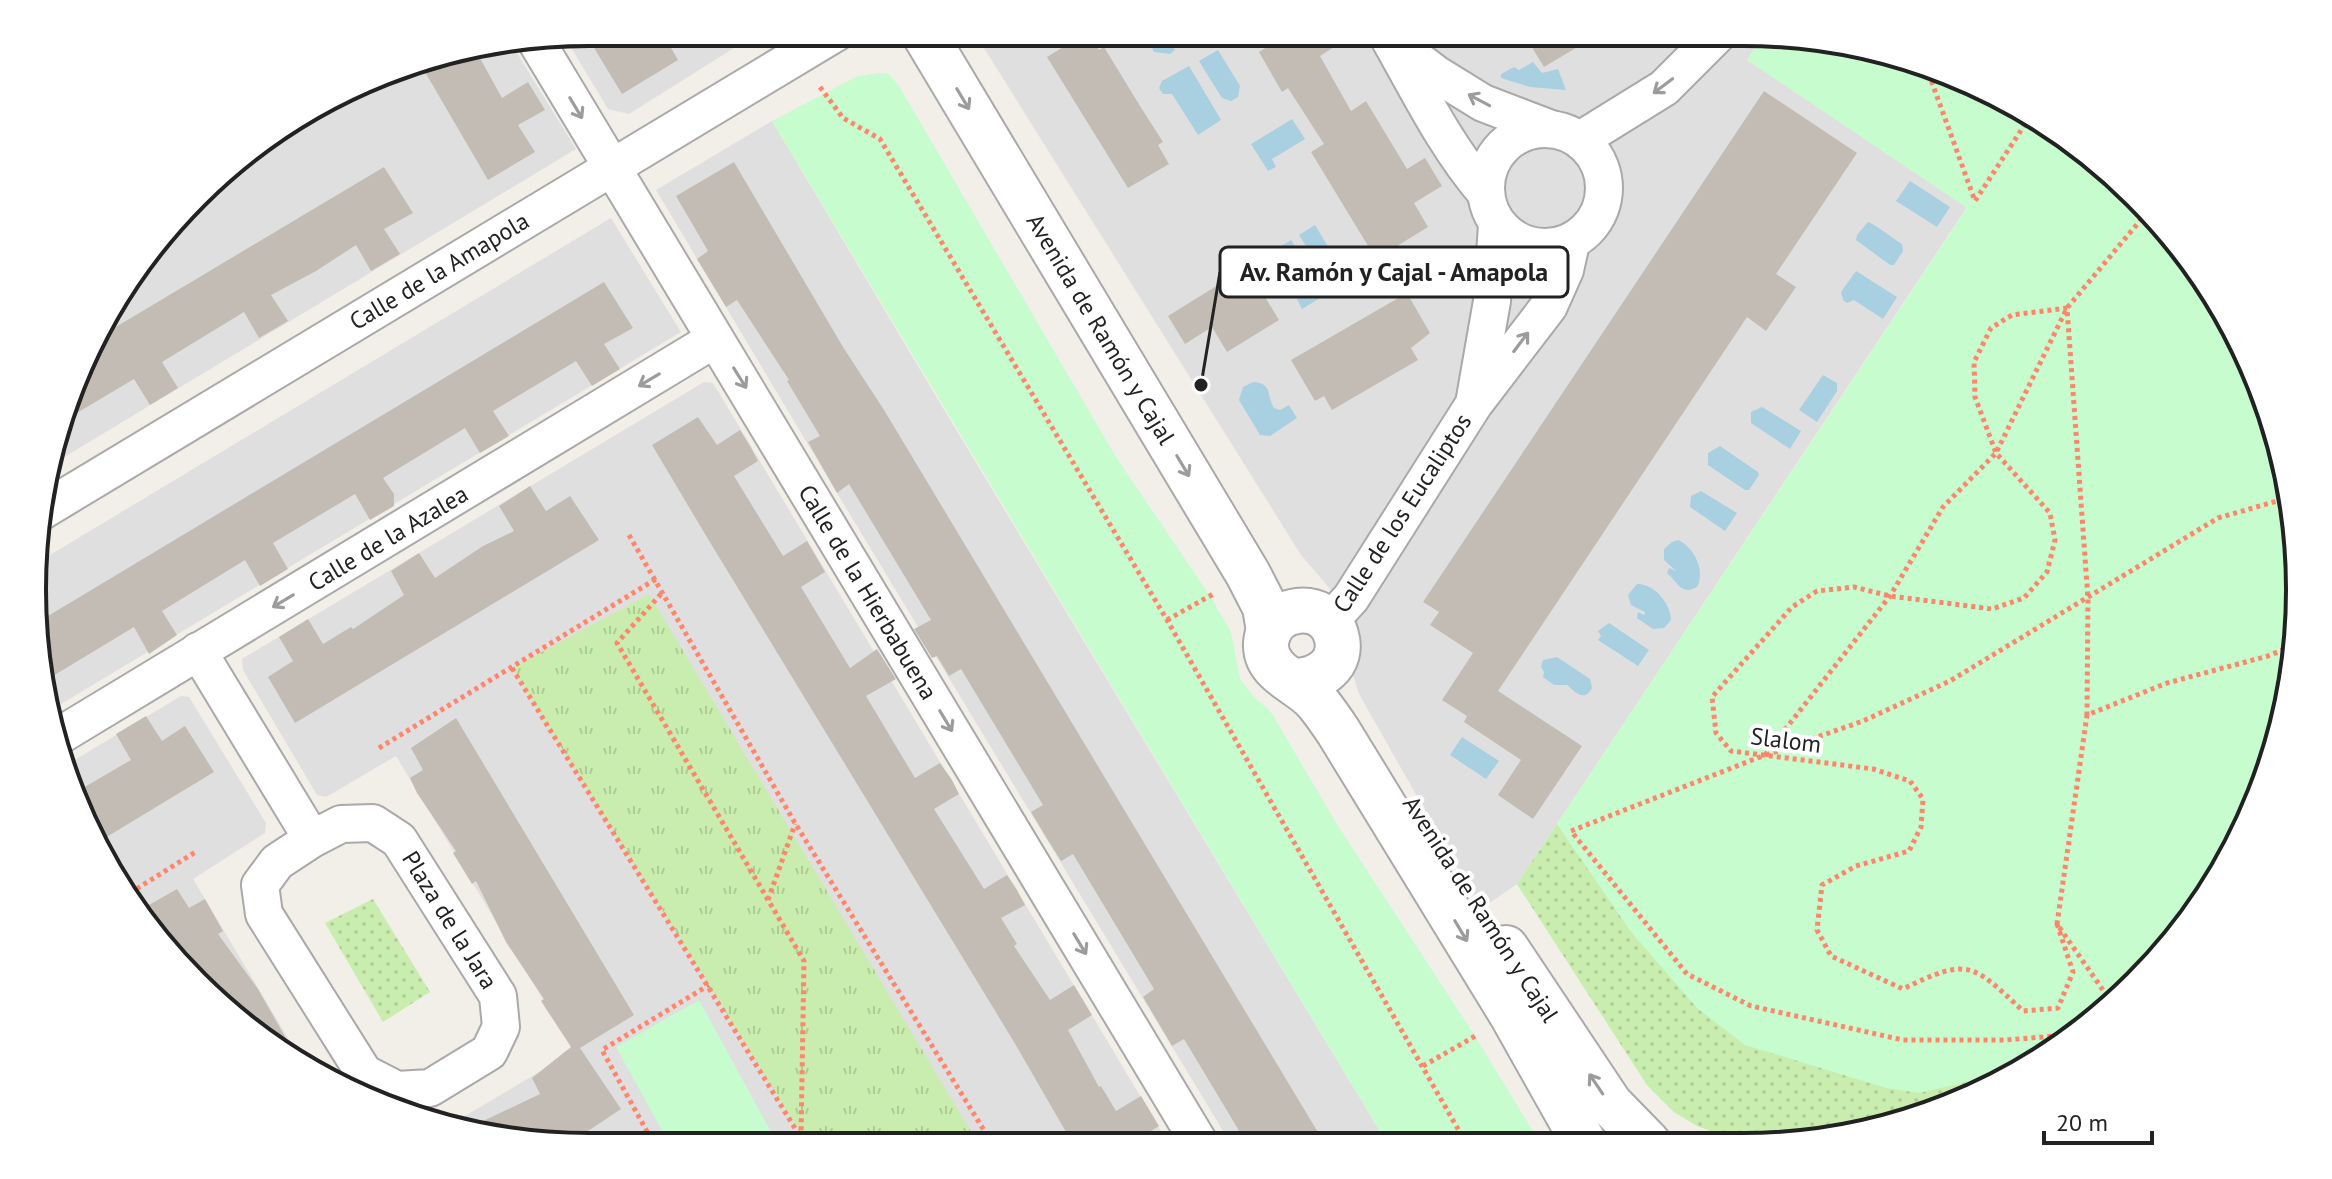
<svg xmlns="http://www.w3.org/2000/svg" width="2332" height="1179" font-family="'PT Sans',sans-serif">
  <defs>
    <pattern id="grass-tufts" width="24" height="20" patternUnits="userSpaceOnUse" patternTransform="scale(2)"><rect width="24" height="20" fill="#c9edae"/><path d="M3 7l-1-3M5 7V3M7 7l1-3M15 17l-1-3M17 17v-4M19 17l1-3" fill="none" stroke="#accb95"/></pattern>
    <pattern id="garden-dots" width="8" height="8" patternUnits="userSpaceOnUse" patternTransform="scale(2)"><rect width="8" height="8" fill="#c9edae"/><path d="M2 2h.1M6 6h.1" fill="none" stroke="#accb95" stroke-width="1.8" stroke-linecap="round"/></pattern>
  </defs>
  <rect width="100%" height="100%" fill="#f2efe8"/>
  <g fill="#e0dfdf">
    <polygon points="590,32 724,32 734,48 629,114 608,109 564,36"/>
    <polygon points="974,32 1764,33 1747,60 1967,207 1517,884 1481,909 1359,694 1352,672 1355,618 1301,555"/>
    <polygon points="512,45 576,149 46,468 75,376 126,280 250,147 410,62"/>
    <polygon points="772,121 937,398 1387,1143 1231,1144 837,493 656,190"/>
    <polygon points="611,218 681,332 51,710 37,663 40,561"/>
    <polygon points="704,382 713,383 1169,1144 554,1146 445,1128 574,1051 396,756 326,797 317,795 243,670 242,659"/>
    <polygon points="181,696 189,697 266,823 265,833 193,879 301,1060 196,984 90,836 68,764"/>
  </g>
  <polygon fill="url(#grass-tufts)" points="649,594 979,1145 808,1145 512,668"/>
  <g fill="#c6fcce">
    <polygon points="1764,33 1779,33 1886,51 1989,89 2082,147 2161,222 2225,310 2270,410 2295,516 2299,626 2281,733 2243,836 2162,957 2082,1032 1955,1105 1816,1142 1766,1135 1722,1135 1697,1126 1674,1112 1647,1085 1517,884 1967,208 1747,60"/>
    <polygon points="878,73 889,74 899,86 1116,457 1210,596 1231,632 1240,679 1254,697 1271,712 1338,826 1475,1036 1540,1143 1387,1143 772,121 858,76"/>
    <polygon points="699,1000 771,1132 748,1145 670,1145 616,1047"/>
  </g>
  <g fill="url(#garden-dots)">
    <polygon points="1557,824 1631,932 1698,1009 1745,1045 1886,1088 1919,1093 1971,1081 2065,1042 1955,1105 1816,1142 1766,1135 1722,1135 1697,1126 1674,1112 1647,1085 1517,884"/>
    <polygon points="373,899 430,992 383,1022 325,923"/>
  </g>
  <g fill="#a8d0e1">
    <polygon points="1145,33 1166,33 1175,50 1170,54 1154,52"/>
    <polygon points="1218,50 1240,86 1238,97 1231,101 1222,98 1199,61"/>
    <polygon points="1533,62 1542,73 1558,69 1566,90 1530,87 1501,78 1501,74 1514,67 1519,70"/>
    <polygon points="1189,66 1221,120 1198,135 1172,94 1163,94 1159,88 1162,81"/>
    <polygon points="1292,119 1305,139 1272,159 1276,167 1268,171 1251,144"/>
    <polygon points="1910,181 1950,207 1937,227 1896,201"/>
    <path d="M1868 222C1873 223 1894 239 1902 244L1903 251 1894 265H1890L1856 240 1857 235Z"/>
    <polygon points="1315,225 1348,280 1333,289 1299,235"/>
    <polygon points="1291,240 1325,295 1302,309 1296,297 1302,293 1276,249"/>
    <polygon points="1856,271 1897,297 1883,319 1854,300 1847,303 1843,300 1841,292"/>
    <polygon points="1823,375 1837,383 1837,391 1817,422 1799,410"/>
    <path d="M1253 382C1273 383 1266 395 1274 408L1280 410 1289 405 1297 418 1270 436 1260 435 1239 400 1243 387Z"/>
    <polygon points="1762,407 1801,431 1790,449 1751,423 1751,412"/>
    <polygon points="1720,446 1758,472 1759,475 1749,490 1745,490 1708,465 1708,453"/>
    <polygon points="1701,491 1737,513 1725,531 1690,507 1691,496"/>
    <path d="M1678 540C1694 547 1706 571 1697 587 1681 596 1678 582 1667 573L1669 568 1676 571 1664 560V549L1672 542Z"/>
    <path d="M1637 584C1654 583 1671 604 1671 620L1664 628 1653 629 1637 618 1638 612 1644 615 1645 612 1631 605 1628 595Z"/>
    <polygon points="1609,623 1649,650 1638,666 1598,640 1601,636 1598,631"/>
    <path d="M1557 657 1590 679 1592 688C1584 702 1576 693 1567 685H1554L1543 677 1544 672 1541 667 1543 660Z"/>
    <polygon points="1462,737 1499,761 1486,779 1450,755"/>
  </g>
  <g fill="#c3bcb4">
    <polygon points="604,32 662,32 678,60 622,94 585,33"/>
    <polygon points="1088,32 1099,50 1104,47 1140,106 1163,142 1158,145 1169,164 1128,188 1047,57"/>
    <polygon points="1266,33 1356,33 1320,56 1351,111 1366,101 1407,169 1425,158 1442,186 1414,203 1428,227 1376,259 1311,152 1324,144 1288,88 1282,92 1259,52 1273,43"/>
    <polygon points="1523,33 1601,33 1544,67"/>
    <polygon points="476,51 502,98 528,82 545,110 518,125 535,152 488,180 418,60"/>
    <polygon points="1764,91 1857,153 1776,274 1796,287 1766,331 1747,317 1498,691 1582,746 1533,819 1498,795 1521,760 1464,722 1467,716 1442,700 1473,653 1430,625 1439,612 1423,602"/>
    <polygon points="734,162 843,347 884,410 1325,1144 1247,1144 1184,1039 1172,1046 1143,997 1154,989 1073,854 1061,861 1046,837 1031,812 1043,805 961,669 949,676 937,656 932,658 914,629 931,620 849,484 837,493 808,442 820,436 787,381 789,380 737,300 726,307 697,259 708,251 676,196"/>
    <polygon points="384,167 413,213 384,229 400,254 371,271 356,245 316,271 271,295 288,321 259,338 244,312 162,362 178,388 150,405 134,379 60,423 75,376 94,340"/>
    <polygon points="1247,267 1279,320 1227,352 1212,327 1185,344 1168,316"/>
    <polygon points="604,282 633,328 604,344 620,369 592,386 576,361 493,411 509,436 480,453 465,428 383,478 394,494 394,506 370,520 355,494 273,543 288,569 260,586 245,560 162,611 177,635 149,654 134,627 43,682 37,663 38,622"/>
    <polygon points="1407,293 1430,333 1411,348 1418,360 1332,410 1324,396 1315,401 1291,360"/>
    <polygon points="698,417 717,445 740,430 750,446 758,461 734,476 783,556 807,541 825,572 801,587 850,668 877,649 896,679 866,696 915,778 940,763 952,780 959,794 934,809 984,889 1007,875 1017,890 1025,905 1001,918 1017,944 1014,946 1050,1000 1074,985 1092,1015 1068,1030 1099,1087 1101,1086 1116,1111 1141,1096 1159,1126 1130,1144 1073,1144 1014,1042 708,539 652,445"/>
    <polygon points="530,486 546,511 570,496 599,540 295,723 268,677 293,661 279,637 308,619 323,644 351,627 353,629 404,595 391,571 419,553 435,578 483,546 514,531 499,506"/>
    <polygon points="146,716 162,741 185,726 214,772 95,844 90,836 76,792 131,760 116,734"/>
    <polygon points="456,718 634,1015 580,1048 621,1109 585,1133 592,1146 554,1146 462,1131 540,1094 532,1078 571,1047 541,1001 544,999 506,942 476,881 472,884 453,853 456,851 417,793 410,778 423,770 411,748"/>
    <polygon points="177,889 189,908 205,899 223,931 218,934 258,989 296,1056 196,984 142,909"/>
  </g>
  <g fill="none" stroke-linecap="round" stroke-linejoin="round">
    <g stroke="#a9a9a9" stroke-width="40">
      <g id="minor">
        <path d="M1386 33C1417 87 1444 144 1485 192"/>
        <polyline points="536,41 1200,1144"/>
        <polyline points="1399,46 1436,74 1483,103 1551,129"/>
        <circle cx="1545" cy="188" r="59"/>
        <polyline points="1580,140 1664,88 1719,33"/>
        <polyline points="1475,398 1492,301 1497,225"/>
        <polyline points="42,511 837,32"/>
        <polyline points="1329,622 1351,598 1474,404 1549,306 1565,270 1571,243"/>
        <polyline points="198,651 312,839 277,862 260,885 264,914 364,1073 397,1090 430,1088 489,1052 501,1027 498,996 399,840 373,823 341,824 312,839"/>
        <polyline points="59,736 715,339"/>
      </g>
    </g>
    <g stroke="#a9a9a9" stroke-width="48">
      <g id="tertiary">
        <polyline points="923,32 1248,574 1265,607 1269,631"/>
        <path d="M1294 681C1319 681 1345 664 1336 635 1325 598 1269 605 1266 643 1264 673 1300 682 1316 701 1324 710 1331 721 1338 731L1512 1015 1584 1143"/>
        <polyline points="1506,948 1610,1104 1648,1143"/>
      </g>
    </g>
    <g stroke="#ff856d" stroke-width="5" stroke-dasharray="4 4" stroke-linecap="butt">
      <polyline points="1750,42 1823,40"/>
      <polyline points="1926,66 1975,201 2031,115"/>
      <polyline points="820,87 843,118 880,139 1167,620 1466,1143"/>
      <polyline points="629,535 795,823 993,1145"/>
      <polyline points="661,594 617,643 804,961 801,1138 789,1145"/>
      <polyline points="1167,620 1215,593"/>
      <polyline points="512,668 801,1138 816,1145"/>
      <polyline points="379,748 656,579"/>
      <polyline points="1766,755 1863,721 1950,681 2218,518 2291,497"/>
      <polyline points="130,893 197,851"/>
      <polyline points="768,900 795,824"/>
      <path d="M2057 924 2073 972 2058 1008 2023 1011C1972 963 1968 957 1903 989L1831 956 1817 930 1822 885 1856 866 1909 851 1921 827 1923 799 1910 781 1873 769 1731 751 1716 733 1712 697 1792 607 1817 591 1854 587 1890 596 1992 609 2024 598 2047 572 2055 540 2050 513 1996 453 1975 397 1974 362 1991 328 2012 315 2067 308 2088 599 2087 715"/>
      <polyline points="2112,1003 2057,924 2087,715 2167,683 2268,656 2296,644"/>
      <polyline points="2096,1019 2054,1036 2006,1040 1903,1040 1751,1006 1687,974 1571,831 1765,755 1890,596 1943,507 1996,453 2067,308 2149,210"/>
      <polyline points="1423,1066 1477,1035"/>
      <polyline points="655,1146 602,1050 709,985"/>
    </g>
    <use href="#minor" stroke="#fff" stroke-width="36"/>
    <use href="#tertiary" stroke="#fff" stroke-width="44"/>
  </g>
  <defs><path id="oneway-shaft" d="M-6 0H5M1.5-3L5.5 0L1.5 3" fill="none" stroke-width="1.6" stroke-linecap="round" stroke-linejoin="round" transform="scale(2)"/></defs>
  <g stroke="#9c9c9c">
    <use href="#oneway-shaft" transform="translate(1663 86) rotate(143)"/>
    <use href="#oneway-shaft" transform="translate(963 99) rotate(59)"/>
    <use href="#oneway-shaft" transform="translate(1479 100) rotate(-152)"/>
    <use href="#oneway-shaft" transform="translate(576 108) rotate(59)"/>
    <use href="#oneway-shaft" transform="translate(1521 342) rotate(-53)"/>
    <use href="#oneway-shaft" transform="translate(740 378) rotate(58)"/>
    <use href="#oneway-shaft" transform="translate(649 380) rotate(149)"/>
    <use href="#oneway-shaft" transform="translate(1183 466) rotate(59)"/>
    <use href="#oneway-shaft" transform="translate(283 601) rotate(149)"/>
    <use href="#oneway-shaft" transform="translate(946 721) rotate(59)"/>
    <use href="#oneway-shaft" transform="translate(1461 931) rotate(59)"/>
    <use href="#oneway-shaft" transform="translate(1080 944) rotate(59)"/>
    <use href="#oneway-shaft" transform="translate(1596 1084) rotate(-124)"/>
  </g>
  <g text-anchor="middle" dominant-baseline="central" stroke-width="8" stroke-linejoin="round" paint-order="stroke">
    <g font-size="24" fill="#222" stroke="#fff">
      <text transform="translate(439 271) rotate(-31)">Calle de la Amapola</text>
      <text transform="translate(1101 329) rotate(59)">Avenida de Ramón y Cajal</text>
      <text transform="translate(1402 513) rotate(-57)">Calle de los Eucaliptos</text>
      <text transform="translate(388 538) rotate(-31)">Calle de la Azalea</text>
      <text transform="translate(868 592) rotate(59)">Calle de la Hierbabuena</text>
      <text transform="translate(1786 740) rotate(7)">Slalom</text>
      <text transform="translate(1481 909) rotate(57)">Avenida de Ramón y Cajal</text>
      <text transform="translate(450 920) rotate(58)">Plaza de la Jara</text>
    </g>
  </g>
  <path d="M0 0H2332V1179H0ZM589 46H1743A543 543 0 0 1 2286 589V590A543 543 0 0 1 1743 1133H589A543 543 0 0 1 46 590V589A543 543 0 0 1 589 46Z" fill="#fff" fill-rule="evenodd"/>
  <path fill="none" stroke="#222" stroke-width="4" d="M589 46H1743A543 543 0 0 1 2286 589V590A543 543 0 0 1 1743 1133H589A543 543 0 0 1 46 590V589A543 543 0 0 1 589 46Z"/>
  <path fill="none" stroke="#222" stroke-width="3" d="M1201 385L1220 272"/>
  <circle fill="#222" stroke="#fff" stroke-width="3" cx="1201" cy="385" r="8"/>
  <rect fill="#fff" stroke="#222" stroke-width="3" x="1220" y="247" width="348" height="50" rx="8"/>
  <g font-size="26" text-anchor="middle" font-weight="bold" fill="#222">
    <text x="1394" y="281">Av. Ramón y Cajal - Amapola</text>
  </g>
  <path d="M2044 1131v12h108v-12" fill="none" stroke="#222222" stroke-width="4"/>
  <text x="2056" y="1131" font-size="24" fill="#222222" stroke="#ffffff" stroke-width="6" paint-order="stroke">20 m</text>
</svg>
